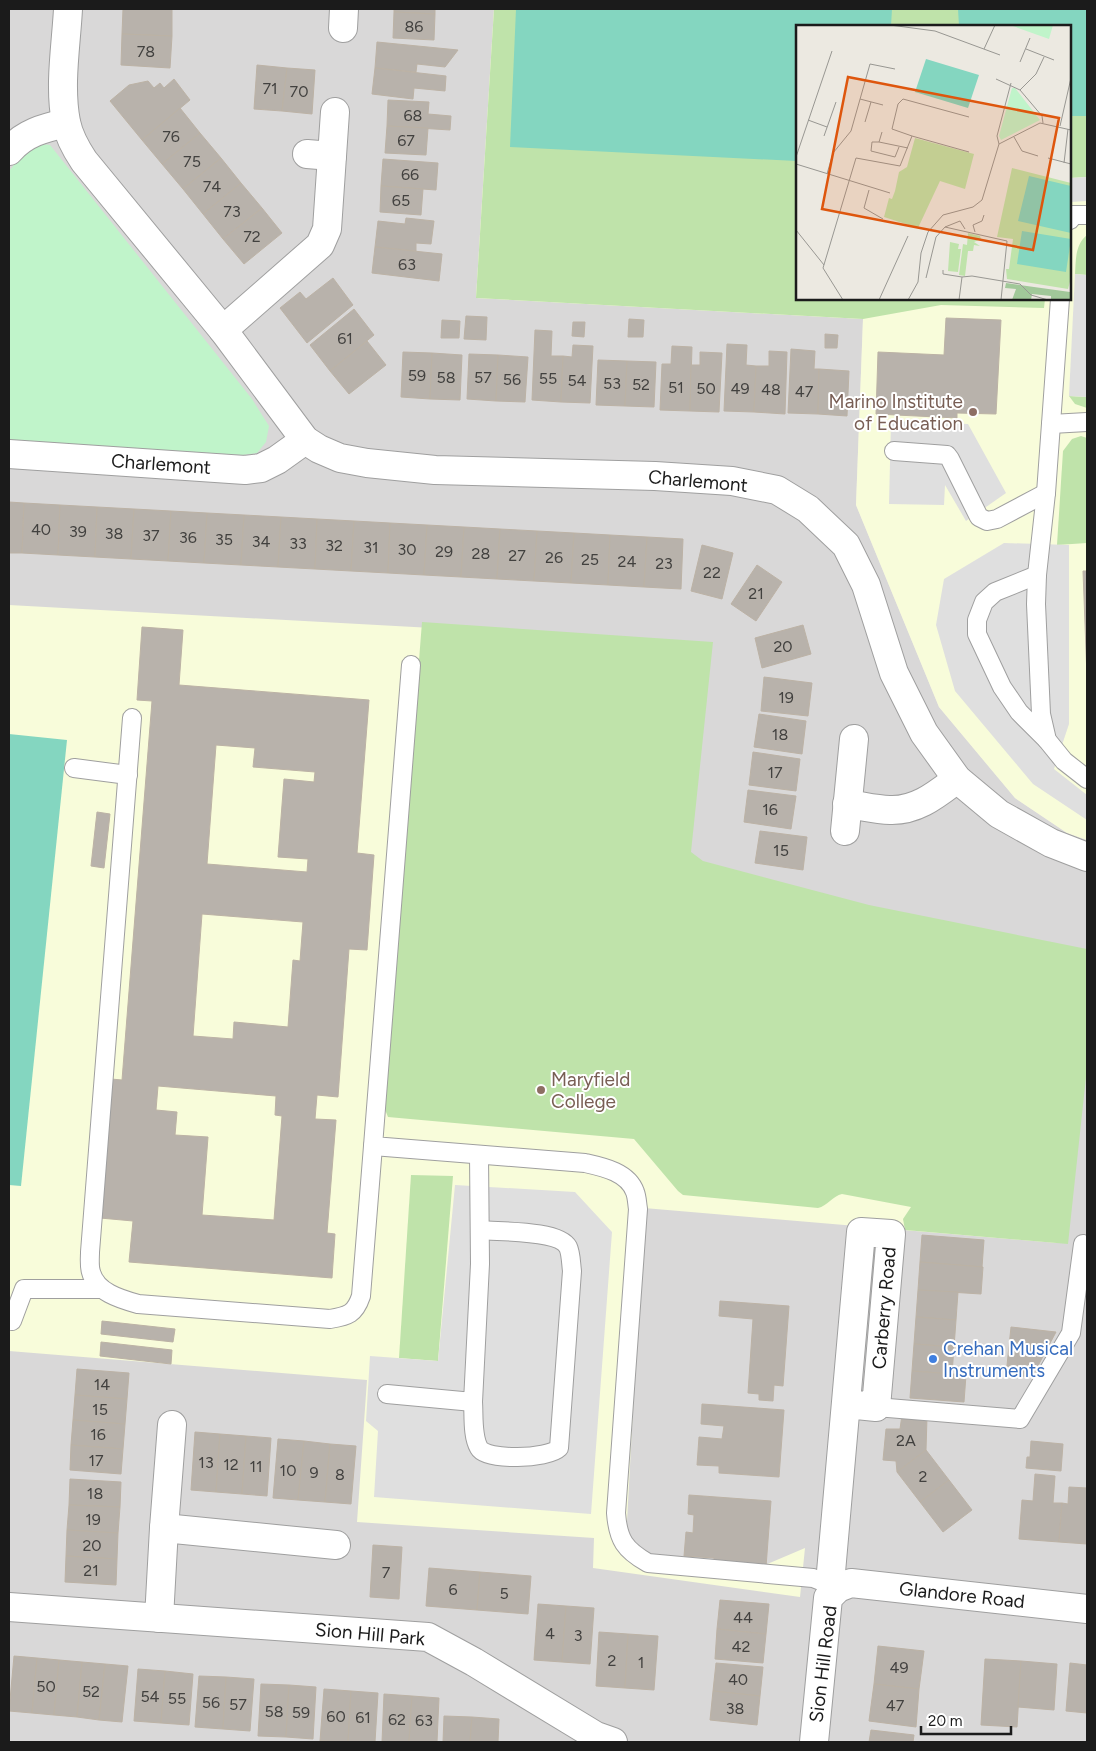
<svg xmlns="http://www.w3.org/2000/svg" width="1096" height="1751" font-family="Figtree,sans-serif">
  <rect width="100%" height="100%" fill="#ece9e1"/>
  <polygon fill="#d9d8d8" points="9,9 494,9 476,298 863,319 856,505 939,707 1015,798 1067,833 1087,840 1087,1742 9,1742"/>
  <g fill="#f8fcda" fill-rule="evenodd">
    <path d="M494 9H1087V840L1067 833 1015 798 939 707 856 505 863 319 476 298ZM797 26H1070V299H797Z"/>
    <polygon points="9,605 709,643 688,853 707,870 1087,971 1057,1243 644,1208 626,1540 647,1556 765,1565 805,1548 800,1597 593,1568 594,1538 357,1522 367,1380 9,1351"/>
  </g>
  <g fill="#bfe3aa">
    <polygon points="494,9 1087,9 1087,177 1070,178 1070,26 797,26 797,299 1045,299 1044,308 941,305 863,319 476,298"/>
    <path d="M1087 235V275L1075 274C1076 259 1075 245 1087 235Z"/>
    <polygon points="1069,396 1087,397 1087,408 1075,404"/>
    <polygon points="1081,436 1087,438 1087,543 1057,545 1063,451 1072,439"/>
    <path d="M422 622 713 642 691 852 703 861 869 905 1087 949V1068L1068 1244 905 1230 903 1219 911 1207 842 1194C833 1196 827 1206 818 1208L683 1195 678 1191 634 1139 388 1117 384 1107Z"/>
    <polygon points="411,1175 453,1176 438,1361 399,1358"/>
  </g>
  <path fill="#c0f4ca" d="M40 144 50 145 252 399 269 426 266 442 257 453 242 455 9 440V171C18 160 26 150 40 144Z"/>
  <g fill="#84d6c0">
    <polygon points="516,9 892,9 891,26 797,26 797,161 510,147"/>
    <polygon points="958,9 1087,9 1087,116 1070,116 1070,26 959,26"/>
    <polygon points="9,734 67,740 21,1186 9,1185"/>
  </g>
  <g fill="#dfdfdf">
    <polygon points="1087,177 1087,201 1070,202 1070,178"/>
    <polygon points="1075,274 1087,275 1087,397 1069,396"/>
    <polygon points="891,421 968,424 1006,493 966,521 945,485 944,505 889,504"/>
    <polygon points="1004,543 1069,545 1069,724 1054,769 1087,795 1087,820 1033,784 955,691 936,625 944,579"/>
    <polygon points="455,1185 575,1192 612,1232 591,1514 374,1497 378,1431 366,1421 370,1356 438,1361"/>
  </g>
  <g fill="#b8b2ab" stroke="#bcb2a5" fill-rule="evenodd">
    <polygon points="123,9 172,9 172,36 122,34"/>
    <polygon points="394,9 435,9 435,14 394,12"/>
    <polygon points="394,12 435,14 434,40 393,38"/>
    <polygon points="122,34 172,36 170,68 121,65"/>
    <polygon points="377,42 458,50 445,67 417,64 416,72 375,68"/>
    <polygon points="257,65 287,68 282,111 254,109"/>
    <polygon points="287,68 315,70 312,114 282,111"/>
    <polygon points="375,68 446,76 445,91 414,88 413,99 372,94"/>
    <polygon points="174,79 190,100 142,140 110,101 129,85 148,81 154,88 160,83 164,88"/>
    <polygon points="388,100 429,102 428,114 451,116 450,130 387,126"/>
    <polygon points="180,108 200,133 162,164 142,140"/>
    <polygon points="387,126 428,128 426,155 385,153"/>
    <polygon points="200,133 221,158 183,189 162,164"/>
    <polygon points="221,158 241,183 203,214 183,189"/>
    <polygon points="383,159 438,163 436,190 381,186"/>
    <polygon points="241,183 262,208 223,239 203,214"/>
    <polygon points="381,186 423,189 421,215 380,212"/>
    <polygon points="262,208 282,233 244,264 223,239"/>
    <polygon points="406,218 434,221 431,244 416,243 416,251 375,247 378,221 405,224"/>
    <polygon points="375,247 442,254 439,281 372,273"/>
    <polygon points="333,278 353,305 307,343 280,308 300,292 306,299"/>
    <polygon points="354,309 374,335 330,371 310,345"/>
    <polygon points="466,316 487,317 486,340 464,339"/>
    <polygon points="946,318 1001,320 996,414 957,413 957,418 876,414 878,352 944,355"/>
    <polygon points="629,319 644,320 643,337 628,337"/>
    <polygon points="442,320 460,321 459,338 441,338"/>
    <polygon points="573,322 585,322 584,337 572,336"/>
    <polygon points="535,330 552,331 551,356 563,356 561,402 532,400"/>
    <polygon points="825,334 838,335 837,348 825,348"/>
    <polygon points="367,341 386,365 349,394 330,371"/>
    <polygon points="727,344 747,345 746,365 756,366 754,412 724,411"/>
    <polygon points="573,345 593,346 590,403 561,402 563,356 572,357"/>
    <polygon points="672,346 692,347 690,411 660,410 662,364 671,364"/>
    <polygon points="791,349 815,351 814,369 819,369 818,414 788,413"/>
    <polygon points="769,351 787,352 785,414 754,412 756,366 769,366"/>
    <polygon points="403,352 432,353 430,399 401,397"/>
    <polygon points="700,352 722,353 719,412 690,411 691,365 700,365"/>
    <polygon points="432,353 462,355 460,400 430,399"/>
    <polygon points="469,354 498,355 496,401 467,399"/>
    <polygon points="498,355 528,357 525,402 496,401"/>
    <polygon points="598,360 627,361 625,406 596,405"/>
    <polygon points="627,361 656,362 654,407 625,406"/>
    <polygon points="819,369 849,371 847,416 818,414"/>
    <polygon points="9,502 24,503 22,553 9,553"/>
    <polygon points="24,503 60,505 58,555 22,553"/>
    <polygon points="60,505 97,507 95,557 58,555"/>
    <polygon points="97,507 134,509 131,559 95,557"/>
    <polygon points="134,509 171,511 168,561 131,559"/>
    <polygon points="171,511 207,513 204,563 168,561"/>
    <polygon points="207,513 244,515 241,565 204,563"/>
    <polygon points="244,515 281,517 278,567 241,565"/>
    <polygon points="281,517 317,519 315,569 278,567"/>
    <polygon points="317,519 354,521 351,571 315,569"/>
    <polygon points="354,521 390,523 388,573 351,571"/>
    <polygon points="390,523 427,525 424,575 388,573"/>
    <polygon points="427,525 464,527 461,577 424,575"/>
    <polygon points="464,527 500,529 497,579 461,577"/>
    <polygon points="500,529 537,531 534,581 497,579"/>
    <polygon points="537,531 574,533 571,583 534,581"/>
    <polygon points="574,533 610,535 608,585 571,583"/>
    <polygon points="610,535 647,537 644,587 608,585"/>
    <polygon points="647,537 683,539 681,589 644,587"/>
    <polygon points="702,545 733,553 722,599 691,591"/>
    <polygon points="757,565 782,582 756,621 731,604"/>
    <polygon points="1083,571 1087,571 1087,677"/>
    <polygon points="803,625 811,654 762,668 755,638"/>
    <path d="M142 627 183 630 179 685 369 700 357 853 374 855 367 950 349 949 338 1097 317 1095 315 1119 336 1120 327 1233 335 1234 332 1278 129 1262 133 1221 100 1218 111 1079 122 1080 152 701 137 700ZM216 745 255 748 253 767 315 772 314 782 284 779 278 857 308 859 307 872 207 864ZM202 914 303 922 300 961 293 960 288 1027 234 1022 233 1039 193 1036ZM158 1086 276 1096 275 1115 282 1116 274 1220 202 1215 208 1137 175 1135 177 1112 156 1110Z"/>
    <polygon points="764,677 812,683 808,716 761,711"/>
    <polygon points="759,714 806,721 802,754 754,747"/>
    <polygon points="753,752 800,759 796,791 749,785"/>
    <polygon points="748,790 796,796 791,829 744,822"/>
    <polygon points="97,812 110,814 104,868 91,866"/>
    <polygon points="760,831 807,837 803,870 755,863"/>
    <polygon points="922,1235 984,1240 982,1267 920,1262"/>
    <polygon points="920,1262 983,1267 981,1294 918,1290"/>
    <polygon points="918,1290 958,1292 956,1320 916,1317"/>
    <polygon points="720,1301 789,1306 783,1386 774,1385 773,1401 759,1400 759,1394 748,1393 753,1319 719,1316"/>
    <polygon points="916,1317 956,1320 954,1347 914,1344"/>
    <polygon points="102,1321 175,1329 173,1342 101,1334"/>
    <polygon points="1011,1327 1056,1332 1032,1377 1006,1375"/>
    <polygon points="101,1342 172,1350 171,1364 100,1356"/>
    <polygon points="914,1344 954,1347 952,1374 912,1371"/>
    <polygon points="77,1369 129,1373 127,1399 75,1395"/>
    <polygon points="912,1371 966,1375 964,1402 910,1398"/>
    <polygon points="75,1395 127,1399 125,1424 73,1420"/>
    <polygon points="702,1404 784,1410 779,1477 719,1473 719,1466 697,1465 699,1437 722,1439 724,1426 701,1424"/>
    <polygon points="902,1415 927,1417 926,1450 897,1472 896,1461 883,1460 886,1429 900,1429"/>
    <polygon points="73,1420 125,1424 123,1449 71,1445"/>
    <polygon points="195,1432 220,1434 216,1492 191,1490"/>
    <polygon points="220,1434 246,1436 242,1494 216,1492"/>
    <polygon points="246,1436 271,1438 267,1496 242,1494"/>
    <polygon points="278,1439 304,1441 298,1500 273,1498"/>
    <polygon points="304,1441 330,1444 325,1502 298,1500"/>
    <polygon points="1031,1441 1063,1444 1061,1471 1026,1468 1027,1457 1030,1457"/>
    <polygon points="330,1444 356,1446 351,1504 325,1502"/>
    <polygon points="71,1445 123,1449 121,1474 70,1470"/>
    <polygon points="926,1450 949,1480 920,1502 897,1472"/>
    <polygon points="1035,1474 1055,1476 1053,1503 1062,1503 1059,1542 1019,1539 1022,1500 1033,1501"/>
    <polygon points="70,1479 121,1482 120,1507 69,1505"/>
    <polygon points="949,1480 972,1510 943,1532 920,1502"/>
    <polygon points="1069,1487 1087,1488 1087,1544 1059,1542 1062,1503 1068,1504"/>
    <polygon points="689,1495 771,1501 766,1567 714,1563 714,1558 684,1556 686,1532 693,1533 694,1515 688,1514"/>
    <polygon points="69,1505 120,1507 118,1533 67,1530"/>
    <polygon points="67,1530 118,1533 117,1559 66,1556"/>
    <polygon points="373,1545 402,1547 399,1599 370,1597"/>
    <polygon points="66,1556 117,1559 116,1585 65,1582"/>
    <polygon points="429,1568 480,1572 477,1610 426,1606"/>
    <polygon points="480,1572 531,1576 528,1614 477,1610"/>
    <polygon points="720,1600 769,1604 766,1634 717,1629"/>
    <polygon points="538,1604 566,1606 562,1662 534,1660"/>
    <polygon points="566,1606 594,1608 590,1664 562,1662"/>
    <polygon points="717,1629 766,1634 763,1663 715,1659"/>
    <polygon points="599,1632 628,1634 625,1688 596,1686"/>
    <polygon points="628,1634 658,1636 654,1690 625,1688"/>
    <polygon points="878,1646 924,1651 919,1689 874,1684"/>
    <polygon points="14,1656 37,1658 32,1713 9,1711"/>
    <polygon points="37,1658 59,1660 54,1715 32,1713"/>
    <polygon points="985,1659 1021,1661 1017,1727 981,1725"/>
    <polygon points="59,1660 82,1662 77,1717 54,1715"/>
    <polygon points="1021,1661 1057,1664 1054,1710 1018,1707"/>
    <polygon points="82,1662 105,1664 99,1720 77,1717"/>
    <polygon points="716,1663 763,1667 760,1696 713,1691"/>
    <polygon points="1070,1663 1087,1665 1087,1713 1066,1711"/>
    <polygon points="105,1664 128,1666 122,1722 99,1720"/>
    <polygon points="138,1669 165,1671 161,1723 134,1721"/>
    <polygon points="165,1671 193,1674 189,1725 161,1723"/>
    <polygon points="199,1676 226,1677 223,1729 195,1727"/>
    <polygon points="226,1677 254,1679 250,1731 223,1729"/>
    <polygon points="261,1684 289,1685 286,1737 258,1736"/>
    <polygon points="874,1684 919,1689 916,1727 869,1721"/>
    <polygon points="289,1685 316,1687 313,1739 286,1737"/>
    <polygon points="324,1689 351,1691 348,1742 320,1741"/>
    <polygon points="351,1691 378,1693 375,1742 348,1742"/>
    <polygon points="713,1691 760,1696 757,1725 710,1720"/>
    <polygon points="384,1694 412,1696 409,1742 382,1742"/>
    <polygon points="412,1696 439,1698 437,1742 409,1742"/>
    <polygon points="444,1716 472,1717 470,1742 443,1742"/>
    <polygon points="472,1717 499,1719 498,1742 470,1742"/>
    <polygon points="871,1730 914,1735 913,1742 869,1742"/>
  </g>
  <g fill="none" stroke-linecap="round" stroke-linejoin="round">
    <g stroke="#9f9f9f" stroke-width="20">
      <g id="lane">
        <polyline points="1070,220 1073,215 1087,215"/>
        <polyline points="1060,299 1046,493 1037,575 1036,604 1041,714 1047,740 1064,761 1087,779"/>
        <polyline points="1051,424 1087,422"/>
        <polyline points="894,451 947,455 950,459 979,517 987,521 997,519 1046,493"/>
        <polyline points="1037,575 995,592 984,602 977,620 977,634 1002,687 1019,712 1047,740"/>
        <path d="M411 665 373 1146 585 1163C603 1167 628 1172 635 1192 637 1197 637 1203 638 1209L616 1513C618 1540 625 1550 648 1563L813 1578 838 1588"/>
        <path d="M132 718 90 1252C90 1258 89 1266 91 1272 96 1292 120 1299 138 1304L330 1319C348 1316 355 1314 361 1296L373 1146"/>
        <polyline points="74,768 128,775"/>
        <polyline points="12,1321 24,1289 102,1289"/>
        <polyline points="387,1394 473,1402 480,1264 479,1155"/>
        <path d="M473 1402C474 1415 472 1436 479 1448 486 1461 548 1459 559 1448L572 1271C571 1264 571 1253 568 1247 559 1230 499 1232 481 1230"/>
        <polyline points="876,1407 1020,1419 1071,1333 1083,1244"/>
      </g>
    </g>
    <g stroke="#9f9f9f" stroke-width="30">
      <g id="street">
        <path d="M68 9C66 46 59 86 66 122 69 137 76 149 84 161L223 330 305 440 319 449 340 458 367 463 435 470 655 476 732 481 777 490 808 509 846 545 866 585 894 673 924 733 957 779 999 814 1051 843 1087 857"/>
        <polyline points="343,28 344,9"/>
        <path d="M9 151C24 133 44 128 66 123"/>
        <polyline points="307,154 332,156"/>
        <polyline points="223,330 320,245 327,229 335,112"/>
        <polyline points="9,454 245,470 261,468 277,460 305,440"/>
        <path d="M847 804C862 806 876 810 890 810 917 811 937 794 957 779"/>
        <polyline points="845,831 854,739"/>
        <polyline points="164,1528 336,1545"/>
        <polyline points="838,1588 831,1572 861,1232 891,1234 876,1407 847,1404"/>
        <polyline points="9,1607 428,1637 474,1662 596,1736 613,1742"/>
        <polyline points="159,1618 164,1528 172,1425"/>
        <polyline points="814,1742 828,1598 838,1588 851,1583 1087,1609"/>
      </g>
    </g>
    <use href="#lane" stroke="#fff" stroke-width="18"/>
    <use href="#street" stroke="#fff" stroke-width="28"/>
  </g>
  <g fill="#8d6e63" stroke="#fff" stroke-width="2">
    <circle cx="973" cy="412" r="5"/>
    <circle cx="541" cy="1090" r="5"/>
  </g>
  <circle fill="#3f7fe0" stroke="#fff" stroke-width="2" cx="933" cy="1359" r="5"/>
  <g text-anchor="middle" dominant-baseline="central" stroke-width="4" stroke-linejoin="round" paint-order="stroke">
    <g font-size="16" fill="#42413f">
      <text x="414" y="26">86</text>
      <text x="146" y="51">78</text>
      <text x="270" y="88">71</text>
      <text x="299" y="91">70</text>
      <text x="413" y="115">68</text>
      <text x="171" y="136">76</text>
      <text x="406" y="140">67</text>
      <text x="192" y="161">75</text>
      <text x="410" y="174">66</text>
      <text x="212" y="186">74</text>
      <text x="401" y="200">65</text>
      <text x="232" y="211">73</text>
      <text x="252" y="236">72</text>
      <text x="407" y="264">63</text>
      <text x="345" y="338">61</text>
      <text x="417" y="375">59</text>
      <text x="446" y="377">58</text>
      <text x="483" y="377">57</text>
      <text x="548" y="378">55</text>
      <text x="512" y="379">56</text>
      <text x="577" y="380">54</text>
      <text x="612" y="383">53</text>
      <text x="641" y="384">52</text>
      <text x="676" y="387">51</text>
      <text x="706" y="388">50</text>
      <text x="740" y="388">49</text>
      <text x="771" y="389">48</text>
      <text x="804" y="391">47</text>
      <text x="41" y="529">40</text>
      <text x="78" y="531">39</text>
      <text x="114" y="533">38</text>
      <text x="151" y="535">37</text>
      <text x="188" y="537">36</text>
      <text x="224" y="539">35</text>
      <text x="261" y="541">34</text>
      <text x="298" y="543">33</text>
      <text x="334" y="545">32</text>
      <text x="371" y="547">31</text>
      <text x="407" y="549">30</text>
      <text x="444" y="551">29</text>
      <text x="481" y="553">28</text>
      <text x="517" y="555">27</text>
      <text x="554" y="557">26</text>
      <text x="590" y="559">25</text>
      <text x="627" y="561">24</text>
      <text x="664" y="563">23</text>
      <text x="712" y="572">22</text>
      <text x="756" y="593">21</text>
      <text x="783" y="646">20</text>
      <text x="786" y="697">19</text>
      <text x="780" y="734">18</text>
      <text x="775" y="772">17</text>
      <text x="770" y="809">16</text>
      <text x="781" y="850">15</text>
      <text x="102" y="1384">14</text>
      <text x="100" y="1409">15</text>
      <text x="98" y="1434">16</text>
      <text x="906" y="1440">2A</text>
      <text x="96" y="1460">17</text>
      <text x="206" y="1462">13</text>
      <text x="231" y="1464">12</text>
      <text x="256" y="1466">11</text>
      <text x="288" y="1470">10</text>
      <text x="314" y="1472">9</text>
      <text x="340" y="1474">8</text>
      <text x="923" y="1476">2</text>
      <text x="95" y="1493">18</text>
      <text x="93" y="1519">19</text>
      <text x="92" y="1545">20</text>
      <text x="91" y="1570">21</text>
      <text x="386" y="1572">7</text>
      <text x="453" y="1589">6</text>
      <text x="504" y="1593">5</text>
      <text x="743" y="1617">44</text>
      <text x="550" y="1633">4</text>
      <text x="578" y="1635">3</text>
      <text x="741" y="1646">42</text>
      <text x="612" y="1660">2</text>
      <text x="641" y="1662">1</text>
      <text x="899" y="1667">49</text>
      <text x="738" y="1679">40</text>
      <text x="46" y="1686">50</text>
      <text x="91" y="1691">52</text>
      <text x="150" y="1696">54</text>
      <text x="177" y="1698">55</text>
      <text x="211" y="1702">56</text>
      <text x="238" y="1704">57</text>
      <text x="895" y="1705">47</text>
      <text x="735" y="1708">38</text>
      <text x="274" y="1711">58</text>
      <text x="301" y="1712">59</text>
      <text x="336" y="1716">60</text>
      <text x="363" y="1717">61</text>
      <text x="397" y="1719">62</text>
      <text x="424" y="1720">63</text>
    </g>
    <g font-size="19" fill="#785e54" stroke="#fff" text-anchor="end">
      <text x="963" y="401">Marino Institute<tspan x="963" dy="22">of Education</tspan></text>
      <text x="551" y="1079" text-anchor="start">Maryfield<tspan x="551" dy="22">College</tspan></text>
    </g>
    <g font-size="19" fill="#1b1b1b" stroke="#fff">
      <text transform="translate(161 464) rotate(4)">Charlemont</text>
      <text transform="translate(698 481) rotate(5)">Charlemont</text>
      <text transform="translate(884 1308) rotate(-85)">Carberry Road</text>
      <text transform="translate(962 1595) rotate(6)">Glandore Road</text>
      <text transform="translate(370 1634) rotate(5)">Sion Hill Park</text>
      <text transform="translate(823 1664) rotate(-83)">Sion Hill Road</text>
    </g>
    <g font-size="19" fill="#366cbe" stroke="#fff" text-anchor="start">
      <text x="943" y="1348">Crehan Musical<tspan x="943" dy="22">Instruments</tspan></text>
    </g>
  </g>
  <g transform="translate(796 25)">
    <rect width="275" height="275" fill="#ece9e1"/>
    <path d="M119 113 178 129 169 164 144 156 122 203 88 192 93 173 96 174 99 166 103 147 111 142ZM216 143 275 158V253L272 264 211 254 210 244H213L217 214 201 212ZM172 208 184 211 185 214 178 217 184 221 178 220 177 226H172L169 251 163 250 167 219 171 220ZM154 217 163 219 162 224H165L162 247 152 246Z" fill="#bfe3aa"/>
    <path d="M210 258 274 267 275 275H255V271L236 269 235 275H216L220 264 209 263Z" fill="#a1c899"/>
    <path d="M214 0H257L253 14ZM216 63H219L244 95 205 115 203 111Z" fill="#c0f4ca"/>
    <path d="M130 34 183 50 172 83 119 67ZM233 151 275 161V208L222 196ZM226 206 275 214 270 247 221 239Z" fill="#84d6c0"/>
    <path fill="none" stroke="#989792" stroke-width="1" d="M94 0 139 6 204 30M188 24 199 0M230 24 258 35M224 37 234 13M200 54 224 65 246 91 247 98M224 65 240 49 248 32M64 74 87 80M12 95 31 102M69 97 75 77M264 101 275 53M86 107 83 117 112 123M28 111 40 77M116 111 96 104 102 79 107 74 173 92M218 112 226 126 242 131M83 117H76L75 126 99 132 103 122M203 119 201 111 215 58M0 132 36 26M252 133 275 139M268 138 272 104M0 139 94 168M31 149 37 128 55 106 74 39 99 44M73 165 68 183 87 194M149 202 164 196 169 204M0 205 28 240M179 207 177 200 186 196 188 190M147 245V249L166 252M130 253 140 212 149 202 211 216 205 275M47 275 27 243 60 133 104 141 116 111 173 127M83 275 112 211M112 275 122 257 125 228 132 207 147 190 177 182 186 175 203 119 244 98 275 105M163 275 166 252 176 251 224 259 235 270 252 275"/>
    <path fill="#de560d" fill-opacity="0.15" stroke="#de560d" stroke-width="2.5" d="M52 52 263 93 237 225 26 184Z"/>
    <rect width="275" height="275" fill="none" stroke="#1b1b1b" stroke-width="2.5"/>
  </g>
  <rect width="1096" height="1751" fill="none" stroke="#1b1b1b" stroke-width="20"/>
  <path d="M921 1726v8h90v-8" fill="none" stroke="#1b1b1b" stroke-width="2.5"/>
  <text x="928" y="1726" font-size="15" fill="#1b1b1b" stroke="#ffffff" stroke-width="4" paint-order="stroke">20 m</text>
</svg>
